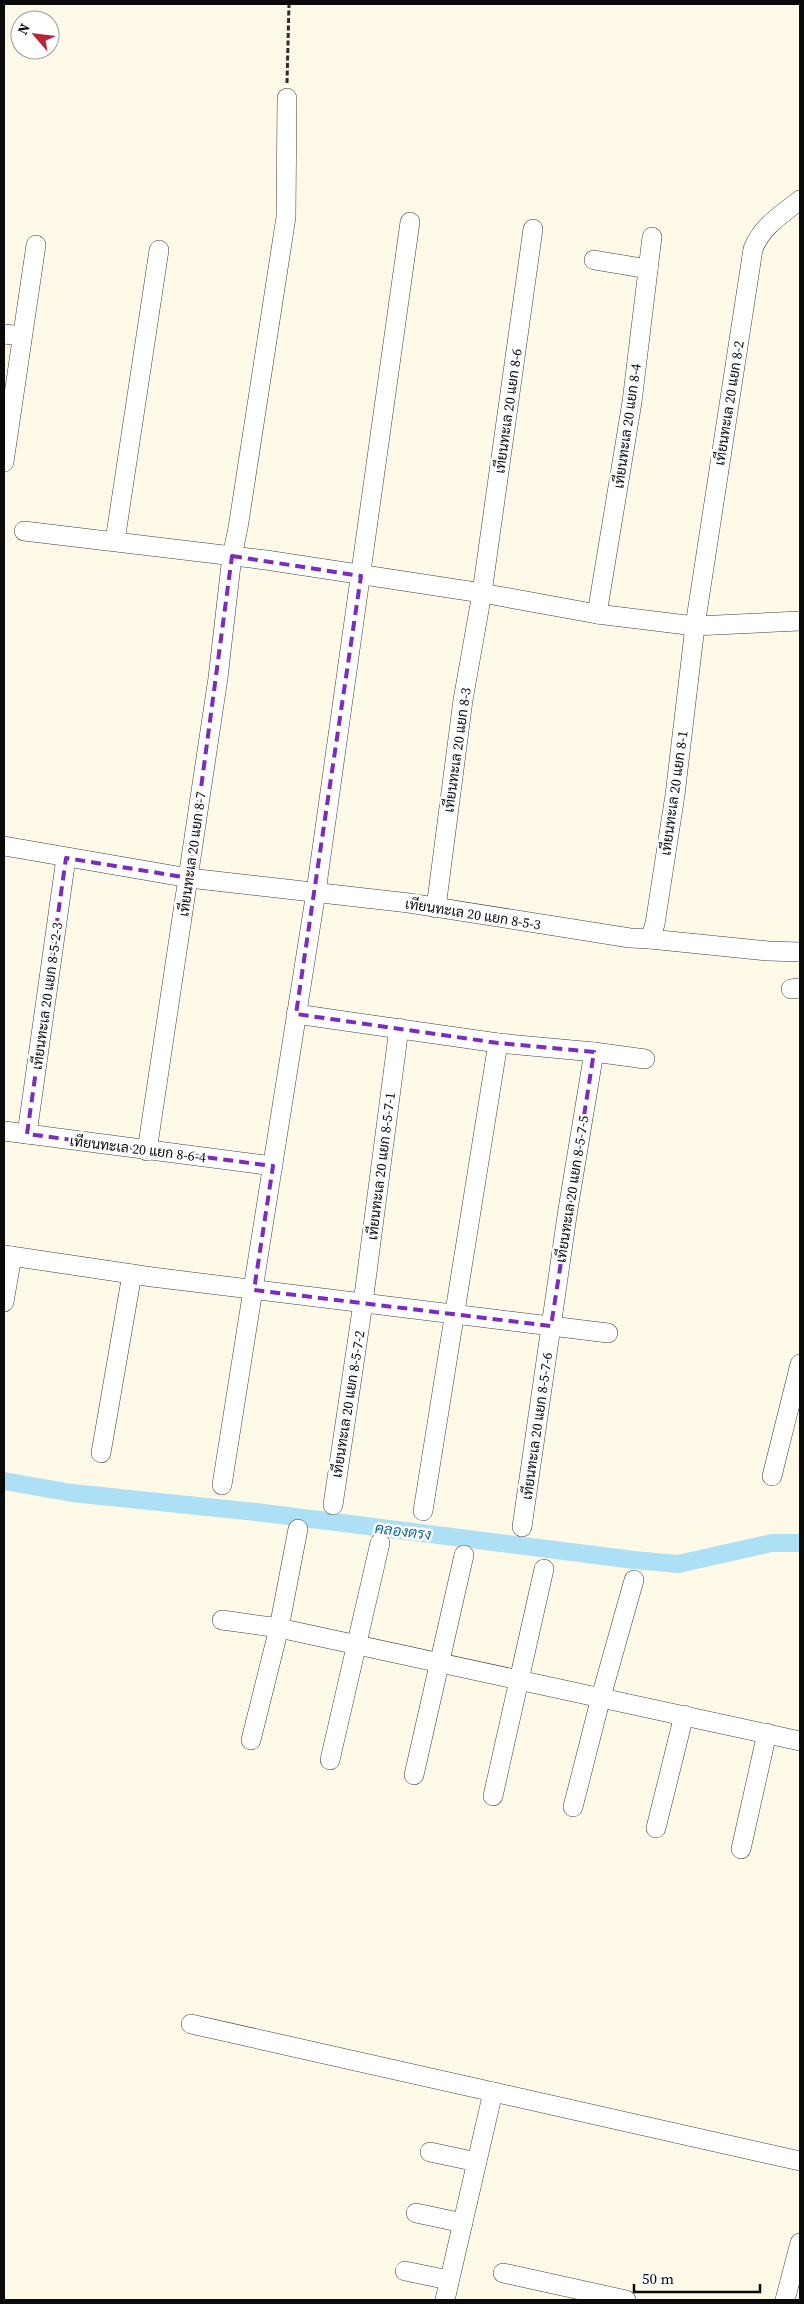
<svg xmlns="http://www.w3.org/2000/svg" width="804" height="2304" font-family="'Source Serif 4',Sarabun,serif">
  <rect width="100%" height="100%" fill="#fff9e8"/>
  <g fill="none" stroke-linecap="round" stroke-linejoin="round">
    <polyline stroke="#aee0f5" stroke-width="18" points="4,1481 72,1493 256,1512 634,1560 678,1564 772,1543 800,1543"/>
    <g stroke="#3d3d3d" stroke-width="20">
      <g id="minor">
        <polyline points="594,260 648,269"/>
        <polyline points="4,334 22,336"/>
        <polyline points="4,462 36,245"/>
        <polyline points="24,531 266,560 482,593 597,614 695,626 800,621"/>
        <polyline points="115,541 159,250"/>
        <polyline points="597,614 632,402 652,237"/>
        <path d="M4 846 189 878 409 903 630 938 650 939 655 924 675 795 695 626 753 249C762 226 781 215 800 200"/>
        <polyline points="436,908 463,700 482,593 533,229"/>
        <polyline points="650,939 768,951 800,952"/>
        <polyline points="791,989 800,988"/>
        <polyline points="296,1014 498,1043 594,1052 645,1059"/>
        <polyline points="4,1131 273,1166"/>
        <polyline points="27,1134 66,858"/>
        <polyline points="147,1151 218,678 232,556 238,528 286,217 287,98"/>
        <polyline points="4,1255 152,1277 608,1333"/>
        <polyline points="4,1302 12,1256"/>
        <polyline points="101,1453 132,1274"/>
        <polyline points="772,1476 800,1364"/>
        <polyline points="222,1485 316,892 410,222"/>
        <polyline points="333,1505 363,1303 399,1028"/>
        <polyline points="423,1511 498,1043"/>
        <polyline points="522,1527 568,1209 594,1052"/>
        <polyline points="222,1620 279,1628 800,1741"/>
        <polyline points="251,1740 279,1628 298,1529"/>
        <polyline points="330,1760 380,1543"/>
        <polyline points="414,1775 464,1555"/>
        <polyline points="493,1796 544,1569"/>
        <polyline points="573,1807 601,1697 634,1580"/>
        <polyline points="656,1828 684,1715"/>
        <polyline points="741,1849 767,1733"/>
        <polyline points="191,2024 800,2161"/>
        <polyline points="430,2152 477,2162"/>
        <polyline points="416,2213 463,2223"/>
        <polyline points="405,2271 449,2280"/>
        <polyline points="503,2273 626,2300"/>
        <polyline points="445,2300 493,2092"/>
        <polyline points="785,2300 800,2243"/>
      </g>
    </g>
    <polyline stroke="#2c2c2c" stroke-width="3" stroke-dasharray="5 2.5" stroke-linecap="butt" points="287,83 289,4"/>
    <use href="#minor" stroke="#fff" stroke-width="19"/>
  </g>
  <path fill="none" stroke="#7b2cbf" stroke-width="4" stroke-dasharray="10 6" stroke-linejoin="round" d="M232 556 361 576 296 1014 498 1043 594 1052 551 1326 254 1290 273 1166 27 1134 66 858 189 878Z"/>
  <g text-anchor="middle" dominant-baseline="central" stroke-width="5" stroke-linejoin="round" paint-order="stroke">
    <g font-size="14" fill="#0a0a0a" stroke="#fff">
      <text transform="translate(729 403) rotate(-81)">เทียนทะเล 20 แยก 8-2</text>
      <text transform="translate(508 411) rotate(-82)">เทียนทะเล 20 แยก 8-6</text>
      <text transform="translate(627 426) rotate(-82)">เทียนทะเล 20 แยก 8-4</text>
      <text transform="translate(457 750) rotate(-82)">เทียนทะเล 20 แยก 8-3</text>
      <text transform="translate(674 793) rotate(-82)">เทียนทะเล 20 แยก 8-1</text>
      <text transform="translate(192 854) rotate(-82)">เทียนทะเล 20 แยก 8-7</text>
      <text transform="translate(473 914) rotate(9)">เทียนทะเล 20 แยก 8-5-3</text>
      <text transform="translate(47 996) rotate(-82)">เทียนทะเล 20 แยก 8-5-2-3</text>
      <text transform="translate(138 1149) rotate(7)">เทียนทะเล 20 แยก 8-6-4</text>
      <text transform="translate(381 1166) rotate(-83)">เทียนทะเล 20 แยก 8-5-7-1</text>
      <text transform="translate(572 1189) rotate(-81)">เทียนทะเล 20 แยก 8-5-7-5</text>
      <text transform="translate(348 1404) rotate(-81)">เทียนทะเล 20 แยก 8-5-7-2</text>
      <text transform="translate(537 1426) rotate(-82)">เทียนทะเล 20 แยก 8-5-7-6</text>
    </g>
    <g font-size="15" font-style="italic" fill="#166a99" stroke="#fff">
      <text transform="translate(403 1531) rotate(7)">คลองตรง</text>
    </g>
  </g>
  <rect width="804" height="2304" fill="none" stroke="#0a0a0a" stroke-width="10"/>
  <g transform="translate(35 35) rotate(298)"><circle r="24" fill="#ffffff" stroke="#9d9d9d"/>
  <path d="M0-4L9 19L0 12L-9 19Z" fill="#b82537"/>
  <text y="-8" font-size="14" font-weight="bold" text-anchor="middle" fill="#0a0a0a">N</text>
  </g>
  <path d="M634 2284v8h126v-8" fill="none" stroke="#0a0a0a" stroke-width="2.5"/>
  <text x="642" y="2284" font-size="15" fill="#0a0a0a" stroke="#ffffff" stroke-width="4" paint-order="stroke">50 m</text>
</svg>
